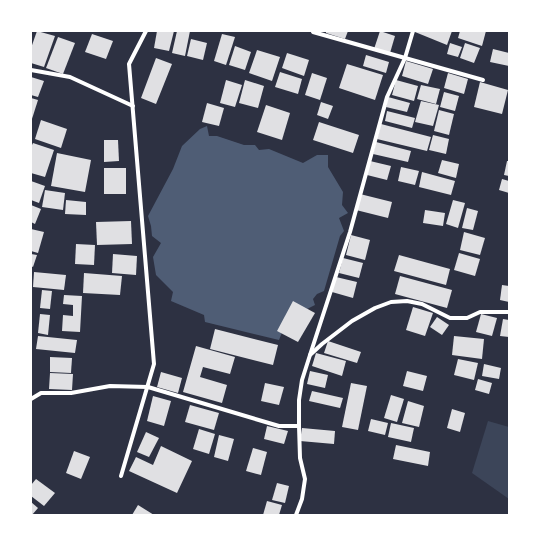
<svg xmlns="http://www.w3.org/2000/svg" width="540" height="546" font-family="'Exo 2',sans-serif">
  <rect width="100%" height="100%" fill="#2d3142"/>
  <polygon fill="#3c4559" points="488,421 509,427 509,499 472,473"/>
  <polygon fill="#4f5d75" points="207,126 209,136 217,136 244,145 255,145 259,150 269,149 303,163 317,155 328,155 328,167 343,192 342,205 348,213 339,218 344,231 340,236 324,291 317,294 313,299 315,305 307,309 292,307 279,340 205,322 204,315 171,301 173,292 156,275 153,257 161,243 152,236 151,226 148,216 173,169 182,146 200,129"/>
  <g fill="#e0e0e3">
    <polygon points="37,31 55,36 44,67 31,63 31,48"/>
    <polygon points="157,31 174,31 169,51 154,48"/>
    <polygon points="177,31 190,31 185,56 172,53"/>
    <polygon points="326,31 348,31 345,39 326,33"/>
    <polygon points="380,31 395,36 390,53 374,49"/>
    <polygon points="415,31 452,31 447,45 415,32"/>
    <polygon points="460,31 486,31 482,46 458,38"/>
    <polygon points="92,34 113,41 106,59 85,52"/>
    <polygon points="222,34 235,37 226,65 214,61"/>
    <polygon points="58,37 75,43 63,74 46,68"/>
    <polygon points="191,39 207,43 203,60 187,56"/>
    <polygon points="450,43 462,47 458,57 447,54"/>
    <polygon points="465,43 480,48 474,63 460,58"/>
    <polygon points="235,46 251,52 245,70 229,65"/>
    <polygon points="493,49 509,53 509,66 490,62"/>
    <polygon points="257,50 280,57 272,81 249,73"/>
    <polygon points="287,53 309,60 304,76 282,68"/>
    <polygon points="366,55 389,62 386,73 363,66"/>
    <polygon points="156,58 172,64 156,104 141,98"/>
    <polygon points="406,61 433,69 428,84 402,76"/>
    <polygon points="347,64 383,75 375,100 339,88"/>
    <polygon points="280,72 302,79 298,94 275,87"/>
    <polygon points="312,73 327,78 320,100 305,95"/>
    <polygon points="448,73 468,79 464,94 444,88"/>
    <polygon points="31,77 44,81 38,97 31,95"/>
    <polygon points="226,80 242,85 235,107 220,103"/>
    <polygon points="245,80 264,86 258,108 239,103"/>
    <polygon points="396,80 418,86 414,101 392,95"/>
    <polygon points="480,82 508,90 502,114 474,107"/>
    <polygon points="421,85 440,89 436,104 417,99"/>
    <polygon points="444,92 459,96 455,111 440,107"/>
    <polygon points="388,97 410,103 407,112 386,107"/>
    <polygon points="31,98 38,100 31,122"/>
    <polygon points="421,101 439,105 433,126 415,122"/>
    <polygon points="321,102 333,106 328,119 317,115"/>
    <polygon points="207,103 224,108 219,126 202,122"/>
    <polygon points="266,105 290,113 282,140 257,132"/>
    <polygon points="439,110 454,114 449,135 434,131"/>
    <polygon points="387,111 415,118 412,128 385,121"/>
    <polygon points="41,120 67,129 61,148 35,139"/>
    <polygon points="319,122 359,135 353,153 313,140"/>
    <polygon points="381,124 431,137 427,151 377,139"/>
    <polygon points="433,135 449,139 446,154 429,150"/>
    <polygon points="104,140 118,140 119,161 104,162"/>
    <polygon points="376,142 411,151 408,162 373,154"/>
    <polygon points="33,143 54,150 45,177 31,173 31,147"/>
    <polygon points="57,153 91,160 85,192 51,186"/>
    <polygon points="442,160 459,164 456,178 438,173"/>
    <polygon points="370,161 391,166 387,180 367,175"/>
    <polygon points="507,161 509,161 509,176 504,175"/>
    <polygon points="401,167 419,171 415,185 398,181"/>
    <rect x="104" y="168" width="22" height="26"/>
    <polygon points="422,172 455,181 451,195 419,187"/>
    <polygon points="502,179 509,181 509,193 499,190"/>
    <polygon points="31,181 45,186 39,203 31,200"/>
    <polygon points="45,190 65,193 63,210 42,207"/>
    <polygon points="360,194 392,202 388,218 356,210"/>
    <polygon points="66,200 86,202 86,215 65,214"/>
    <polygon points="453,200 465,203 458,228 446,224"/>
    <polygon points="31,205 41,209 35,224 31,222"/>
    <polygon points="467,208 478,211 473,230 462,228"/>
    <polygon points="425,210 445,213 443,226 423,223"/>
    <polygon points="131,221 132,244 97,245 96,222"/>
    <polygon points="31,229 44,232 38,253 31,251"/>
    <polygon points="464,232 485,238 480,255 460,250"/>
    <polygon points="351,235 370,240 365,260 346,255"/>
    <polygon points="76,244 95,245 94,265 75,264"/>
    <polygon points="459,253 480,259 475,276 454,270"/>
    <polygon points="31,254 37,255 33,267 31,266"/>
    <polygon points="113,254 137,256 136,275 112,273"/>
    <polygon points="399,255 450,269 446,285 394,271"/>
    <polygon points="343,258 363,263 359,278 339,273"/>
    <polygon points="34,272 66,275 64,290 33,287"/>
    <polygon points="84,273 122,276 120,295 83,293"/>
    <polygon points="400,276 452,290 447,308 395,294"/>
    <polygon points="336,277 357,282 353,298 332,292"/>
    <polygon points="502,285 509,286 509,302 500,300"/>
    <polygon points="42,290 52,291 50,309 40,308"/>
    <polygon points="64,295 82,296 80,332 62,331 63,315 73,316 73,305 63,304"/>
    <polygon points="293,301 315,313 298,342 277,331"/>
    <polygon points="413,307 433,313 425,336 406,330"/>
    <polygon points="40,314 50,315 48,335 38,333"/>
    <polygon points="481,314 497,318 492,336 476,332"/>
    <polygon points="437,317 449,325 442,335 430,327"/>
    <polygon points="503,319 509,320 509,337 500,336"/>
    <polygon points="215,329 278,345 273,365 210,349"/>
    <polygon points="38,336 77,340 75,353 36,349"/>
    <polygon points="454,336 484,339 482,359 452,355"/>
    <polygon points="328,341 361,352 357,363 324,353"/>
    <polygon points="196,346 235,357 230,374 203,367 200,377 227,385 222,403 183,392"/>
    <polygon points="316,353 346,361 342,376 312,366"/>
    <polygon points="50,357 72,358 71,373 50,372"/>
    <polygon points="458,359 478,363 474,380 454,375"/>
    <polygon points="484,364 501,368 499,379 482,376"/>
    <polygon points="310,371 328,375 325,388 307,384"/>
    <polygon points="407,371 427,376 423,391 403,386"/>
    <polygon points="161,372 182,378 178,393 157,387"/>
    <polygon points="50,373 73,374 72,390 49,389"/>
    <polygon points="478,379 492,383 489,394 475,390"/>
    <polygon points="265,383 284,387 279,405 261,401"/>
    <polygon points="351,383 367,386 358,430 342,427"/>
    <polygon points="312,391 343,398 340,408 309,401"/>
    <polygon points="391,395 404,399 397,422 384,418"/>
    <polygon points="153,396 171,401 164,426 147,421"/>
    <polygon points="408,401 424,406 419,427 402,423"/>
    <polygon points="190,405 219,413 214,430 185,422"/>
    <polygon points="452,409 465,413 460,432 447,428"/>
    <polygon points="371,419 388,423 385,435 368,431"/>
    <polygon points="391,423 414,428 411,442 388,437"/>
    <polygon points="267,426 288,431 284,444 264,439"/>
    <polygon points="302,428 335,431 334,444 300,441"/>
    <polygon points="199,429 215,434 209,454 193,449"/>
    <polygon points="146,432 159,438 149,457 137,452"/>
    <polygon points="219,435 234,439 228,461 214,457"/>
    <polygon points="396,445 430,452 428,466 393,459"/>
    <polygon points="161,446 192,461 177,493 129,471 136,457 153,465"/>
    <polygon points="253,448 267,452 261,475 246,471"/>
    <polygon points="74,451 90,457 81,479 66,473"/>
    <polygon points="36,479 55,493 44,506 31,496 31,485"/>
    <polygon points="277,483 289,486 285,503 272,500"/>
    <polygon points="267,501 282,505 279,515 263,515"/>
    <polygon points="31,502 38,508 32,515 31,515"/>
    <polygon points="138,505 154,515 132,515"/>
  </g>
  <g fill="none" stroke-linecap="round" stroke-linejoin="round">
    <g stroke="#fff" stroke-width="4">
      <polyline points="313,32 483,80"/>
      <polyline points="31,70 70,77 133,106"/>
      <polyline points="310,355 350,232 387,97 405,58 413,31"/>
      <polyline points="31,399 41,393 71,393 110,386 148,387 279,426 299,426"/>
      <polyline points="121,476 154,364 129,64 146,31"/>
      <polyline points="296,515 302,499 305,479 300,458 299,426 299,400 302,380 310,355 322,344 352,321 375,308 391,302 407,301 422,304 450,318 467,318 480,312 509,312"/>
    </g>
  </g>
  <rect width="540" height="546" fill="none" stroke="#ffffff" stroke-width="64"/>
</svg>
